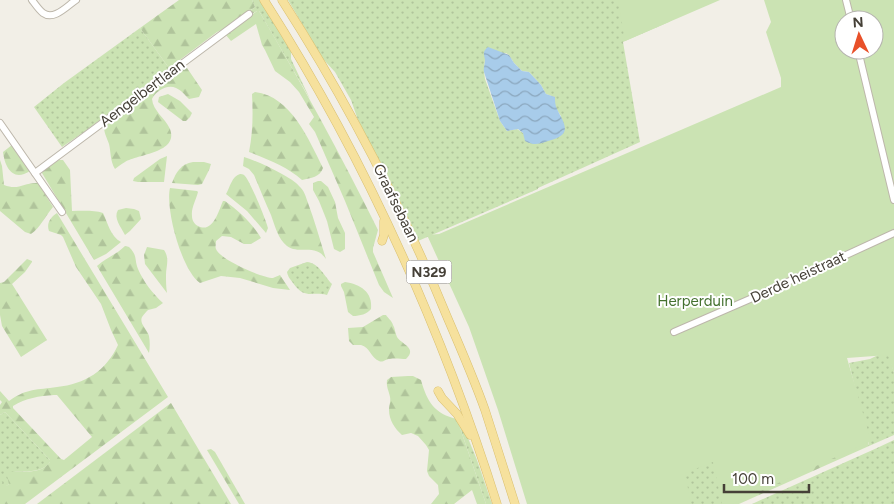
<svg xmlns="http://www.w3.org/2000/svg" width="894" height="504" font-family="Figtree,sans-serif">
  <defs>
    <pattern id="grass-dots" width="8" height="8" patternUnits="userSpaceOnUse" patternTransform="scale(1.25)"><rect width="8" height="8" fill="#cbe3b3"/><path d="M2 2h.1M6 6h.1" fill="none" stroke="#b0c49b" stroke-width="1.8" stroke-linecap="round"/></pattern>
    <pattern id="forest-firs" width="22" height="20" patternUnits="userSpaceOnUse" patternTransform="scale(1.25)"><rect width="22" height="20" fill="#cbe3b3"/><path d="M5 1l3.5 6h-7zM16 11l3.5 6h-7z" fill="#b0c49b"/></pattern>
    <pattern id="water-waves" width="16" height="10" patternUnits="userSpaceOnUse" patternTransform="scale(1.25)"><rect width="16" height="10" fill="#a8ccea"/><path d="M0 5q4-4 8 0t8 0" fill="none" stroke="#8ba7be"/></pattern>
  </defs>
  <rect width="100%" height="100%" fill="#f2efe7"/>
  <g fill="url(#grass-dots)" fill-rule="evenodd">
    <polygon points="252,0 260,0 291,51 291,59 310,99 259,11 257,11 252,14 250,11 255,7"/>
    <path d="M288 0H698L669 22 623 42 640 142 538 188V189L418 241 358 120 351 100 335 72 323 59ZM506 53 509 55 514 63 522 71 529 72 541 85 546 94 555 97V107L561 116 523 133 517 129 507 131 500 121 485 79 484 72 485 59Z"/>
    <polygon points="140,28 169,68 84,132 62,147 34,107 64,83"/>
    <path d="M307 262C319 263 324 276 332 284L327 295C311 291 305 300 293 283 290 279 288 277 287 272L290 268Z"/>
    <polygon points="888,350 894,373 894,435 869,446 867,436 725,504 690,504 682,470 713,456 864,425 849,363 870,359"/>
    <path d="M5 412 50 460V462C43 473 26 471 14 472L9 484 0 491V415Z"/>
    <polygon points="457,419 463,426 477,460 492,504 486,504"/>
    <polygon points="894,440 894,504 752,504 877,448"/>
  </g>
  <g fill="url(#forest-firs)" fill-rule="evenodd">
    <polygon points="179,0 252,0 255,7 228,27 217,32 169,68 140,28"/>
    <path d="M257 11H259C301 82 341 155 378 230L373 248V252L393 298 384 292 379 285 345 201 315 132 309 124 314 117 299 92 290 82 275 71 265 50 262 45 256 24 231 41 225 34Z"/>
    <path d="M185 65 202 90 199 97 189 99C185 95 181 90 176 88 167 84 156 91 152 99 153 111 165 118 170 129 179 153 138 154 125 162 121 164 118 167 115 169 110 161 111 152 109 144 107 138 104 133 104 127Z"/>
    <path d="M255 92C291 96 309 140 323 168 320 177 311 178 302 180 288 167 267 159 249 152 253 132 253 114 252 94Z"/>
    <polygon points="168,94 180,101 192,113 190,117 186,121 183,121 158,102 159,97"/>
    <path d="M12 145 30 171C13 182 5 168 3 152Z"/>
    <polygon points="167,156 164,182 138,182 133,181 134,178 160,159"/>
    <path d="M244 157C255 160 292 177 299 186 304 190 306 197 308 203 315 222 320 240 326 259 315 243 299 255 287 246 278 239 275 226 271 215 265 202 260 189 254 175L249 169 243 166Z"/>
    <path d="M0 160 2 166 4 185C19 191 24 182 38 183L53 207C46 215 40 228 31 234L25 232 0 211Z"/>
    <path d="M59 160H63L70 170 72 211C82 211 94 210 103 213 108 223 110 236 121 242L106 254 94 260 39 168 48 163 55 162Z"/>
    <path d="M193 162H204L211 164 209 170 202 184 198 185 172 183C176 172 181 164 193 162Z"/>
    <path d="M240 174C241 174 243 174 244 175 249 178 266 220 268 228L266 233 247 211 226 194C230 187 232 176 240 174Z"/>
    <polygon points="318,181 321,181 328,187 335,202 338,218 345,233 345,249 340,252 334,249 327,221 319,201 313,190 313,183"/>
    <path d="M170 188 197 191 198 192C196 200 191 208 192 216 192 220 194 224 198 226 213 234 219 210 223 201H225C239 211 252 223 261 238L251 244H244L231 237 222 236 216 241C216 244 215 247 216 249 219 259 262 278 273 278 275 277 278 276 280 275L290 290 273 288 240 278 221 276 200 283C182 271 165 209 170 188Z"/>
    <path d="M126 208 134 209 139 211 141 219 130 231 125 235C121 227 113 218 118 210Z"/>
    <path d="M57 213 168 397 25 504H0V482L1 481 6 486 9 484 7 476 11 472C23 471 42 474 50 462V460L5 412 0 415V405L2 402 0 400V391L9 401C27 388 37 390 57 387 85 384 106 371 118 345L111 330 101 304 76 267 63 237 61 235 49 231C46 223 51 217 57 213ZM54 395H57L92 437 64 460 61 459 13 408V406C26 398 39 396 54 395Z"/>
    <path d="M125 246 129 247C138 256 134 259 138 269 143 281 153 294 163 303L156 308 148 310C146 312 144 314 142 317 139 324 147 329 149 336 150 342 150 347 149 353L97 266C106 258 117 254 125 246Z"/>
    <path d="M147 247 164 250C170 259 166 266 166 275 166 281 166 287 167 293L145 264 144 255Z"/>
    <polygon points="27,259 32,261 32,262 25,272 12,284 47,340 21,357 2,326 0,315 0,283 4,282"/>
    <path d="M345 282C360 284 373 292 371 309 367 314 360 316 353 316L348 312 344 292 341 286V284Z"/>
    <path d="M383 315H386C388 318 392 321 393 325 395 328 395 333 397 337 401 344 418 348 406 359 401 359 395 358 390 359 385 359 383 363 379 361 371 358 370 347 361 345 359 345 356 345 353 345L349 341 348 328 363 327Z"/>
    <path d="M408 376H413L421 380C427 402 435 414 457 419L486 504H477L472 490 454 504H431L439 494 438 485 429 476 427 471 429 450 426 445 418 436 411 433 402 435C395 429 389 420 389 410 389 405 391 401 390 397 389 391 386 387 387 380L391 377Z"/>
    <polygon points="171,403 231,504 37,504"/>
    <polygon points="866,436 869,446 739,504 725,504"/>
    <polygon points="211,449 215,452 245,504 239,504 207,450"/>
  </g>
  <g fill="#cbe3b3" fill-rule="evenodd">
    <polygon points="618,0 720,0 625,41"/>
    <path d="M764 0H894V373L888 355 847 358 871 441 732 504H722L713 462 685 473 691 504H527L498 410 469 327 427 235 439 234 781 87V78L766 32 771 22ZM844 20H874V50H844Z"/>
  </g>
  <path fill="url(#water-waves)" d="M488 47 509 55 514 63 522 71 529 72 541 85 546 94 555 97C555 101 555 105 557 109 565 125 573 135 548 141 539 144 534 146 525 141L523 133 518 129 507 131 500 121 484 72C483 68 485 65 485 60 484 54 482 52 488 47Z"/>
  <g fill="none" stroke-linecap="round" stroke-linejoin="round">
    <g stroke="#bdb7ab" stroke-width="8">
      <g id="minor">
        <path d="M32 0C35 4 39 10 43 13 54 21 67 6 76 0"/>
        <polyline points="846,0 851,20"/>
        <polyline points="858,50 894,200"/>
        <polyline points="0,123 62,212"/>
        <polyline points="35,173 249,14"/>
        <polyline points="674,332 757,296 894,233"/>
      </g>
    </g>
    <g stroke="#d9bf6e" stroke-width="9">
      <g id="major">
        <path d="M264 0C364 156 441 327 497 504"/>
        <path d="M282 0C347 101 402 207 448 319 461 349 474 379 485 410 495 441 505 473 515 504"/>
        <polyline points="382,241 384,235 384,221"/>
        <polyline points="438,391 442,398 457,414 470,435"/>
      </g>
    </g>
    <use href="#minor" stroke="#fff" stroke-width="6"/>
    <use href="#major" stroke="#f6e19d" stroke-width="8"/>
  </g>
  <g text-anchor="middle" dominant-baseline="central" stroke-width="4" stroke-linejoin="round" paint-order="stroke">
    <rect fill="#fff" stroke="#7d7973" stroke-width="1" x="406.5" y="260.5" width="45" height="23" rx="4"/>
    <g font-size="14" font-weight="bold" fill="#454037">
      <text x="429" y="272">N329</text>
    </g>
    <g font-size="15" fill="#454037" stroke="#fff">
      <text transform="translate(142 93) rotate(-37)">Aengelbertlaan</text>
      <text transform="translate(396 203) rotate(64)">Graafsebaan</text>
      <text transform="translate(798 277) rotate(-25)">Derde heistraat</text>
    </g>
    <g font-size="15" fill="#44712f" stroke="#fff">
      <text x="695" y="301">Herperduin</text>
    </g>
  </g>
  <g transform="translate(859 35) rotate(356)"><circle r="24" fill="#ffffff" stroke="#b5b3af"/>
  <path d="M0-4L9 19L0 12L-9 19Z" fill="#e85029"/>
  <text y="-8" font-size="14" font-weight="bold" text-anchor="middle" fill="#454037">N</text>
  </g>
  <path d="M724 484v8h85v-8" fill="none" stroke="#454037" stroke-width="2.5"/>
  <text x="732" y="484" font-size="15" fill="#454037" stroke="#ffffff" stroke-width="4" paint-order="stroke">100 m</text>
</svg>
